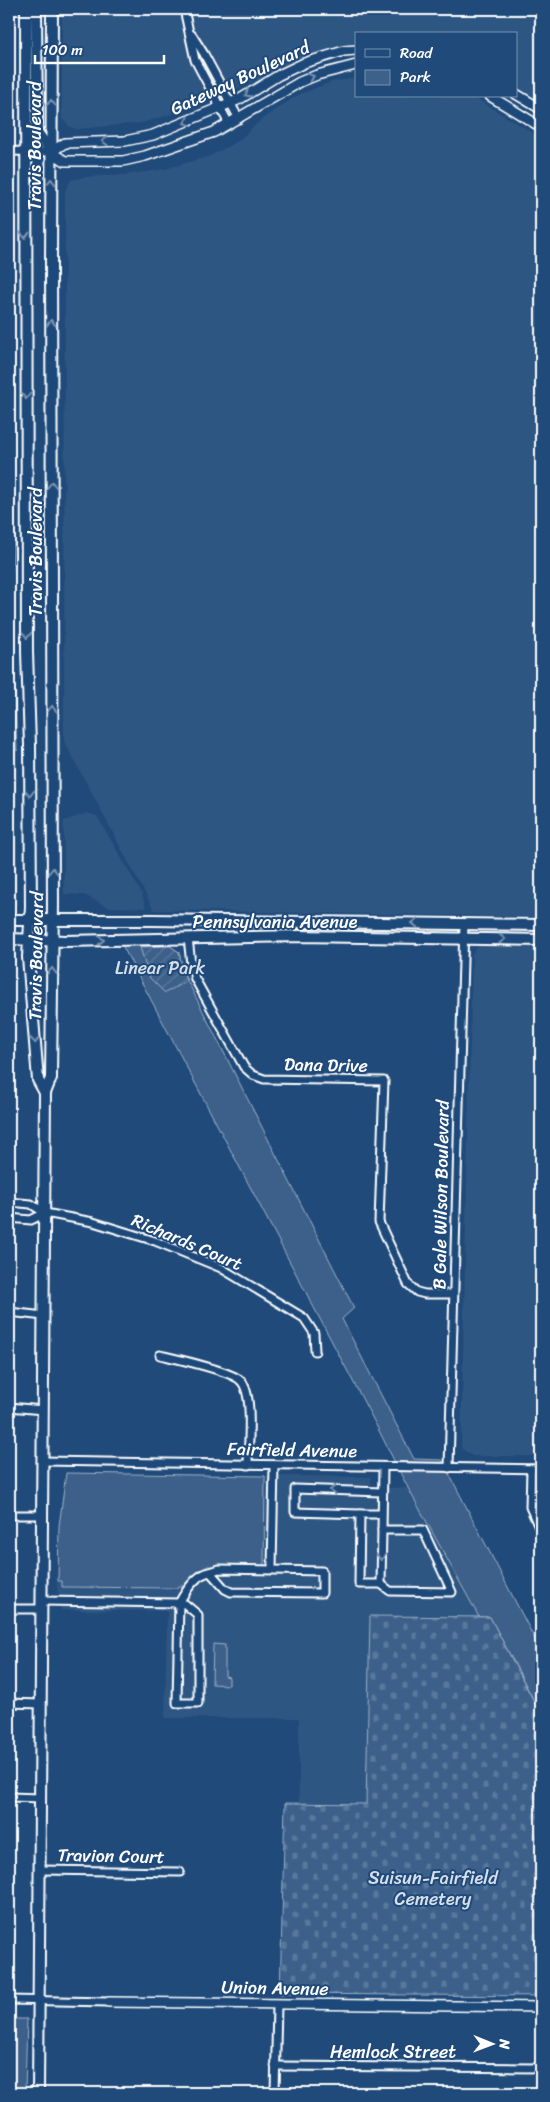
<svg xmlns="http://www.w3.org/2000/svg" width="550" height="2102" font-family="Sriracha,sans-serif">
  <defs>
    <pattern id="cemetery-stones" width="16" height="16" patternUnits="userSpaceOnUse" patternTransform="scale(1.25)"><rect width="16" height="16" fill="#3c618b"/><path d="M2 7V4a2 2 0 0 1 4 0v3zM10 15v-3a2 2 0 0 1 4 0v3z" fill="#59799c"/></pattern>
    <pattern id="garden-furrows" width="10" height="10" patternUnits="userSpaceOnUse" patternTransform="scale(1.25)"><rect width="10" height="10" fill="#3c618b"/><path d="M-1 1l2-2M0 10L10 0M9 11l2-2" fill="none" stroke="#59799c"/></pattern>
  </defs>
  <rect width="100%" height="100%" fill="#1f4a7a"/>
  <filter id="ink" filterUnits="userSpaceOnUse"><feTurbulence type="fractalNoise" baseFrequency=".02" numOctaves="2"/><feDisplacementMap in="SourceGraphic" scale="10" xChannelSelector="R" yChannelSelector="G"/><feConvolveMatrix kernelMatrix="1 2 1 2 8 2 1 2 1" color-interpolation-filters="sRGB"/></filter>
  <g filter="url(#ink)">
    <g fill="#2e5683">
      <polygon points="62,9 541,9 541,101 516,87 516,34 356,34 356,43 327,49 197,107 141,123 77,129 70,127 62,119"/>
      <polygon points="356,78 356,96 472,96 541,138 541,917 154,910 64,741 65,191 71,180 84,177 124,175 165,169 210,156 238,141 263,118 298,95 331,82"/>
      <polygon points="9,734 17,751 17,904 9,911"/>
      <polygon points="87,813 97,816 142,894 146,908 108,907 84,895 64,894 64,821"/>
      <polygon points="479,946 541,947 541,1456 472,1456 461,1448 472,954"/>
      <polygon points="66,1473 371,1477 371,1488 408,1488 479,1617 370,1616 366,1804 299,1804 299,1718 165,1718 167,1611 61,1610 57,1587 59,1526"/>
    </g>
    <g fill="#3c618b" stroke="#9eb0c5">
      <polygon points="9,503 15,503 12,571 9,591"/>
      <polygon points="9,622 10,666 15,693 17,751 9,734"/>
      <polygon points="122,945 170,946 179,952 183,972 354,1308 342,1319 414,1459 442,1460 541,1651 541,1714 490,1617 479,1617 408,1488 375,1423"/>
      <polygon points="66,1473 265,1476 264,1566 208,1566 200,1570 184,1586 179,1586 176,1588 62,1587 62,1581 58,1581 59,1526"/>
      <polygon points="213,1644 225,1645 225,1676 229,1677 229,1685 212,1684"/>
      <polygon points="9,2019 27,2019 25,2093 9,2093"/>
    </g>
    <polygon fill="url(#cemetery-stones)" stroke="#9eb0c5" points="370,1616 490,1617 541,1715 541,1996 280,1994 285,1803 366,1804"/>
    <polygon fill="url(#garden-furrows)" stroke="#9eb0c5" points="170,946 179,952 186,981 165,993 149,977 140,947"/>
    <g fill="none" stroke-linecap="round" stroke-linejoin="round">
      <g stroke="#fff" stroke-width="11">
        <g id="minor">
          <polyline points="184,9 195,60 229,124"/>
          <polyline points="192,35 204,54 239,119"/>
          <polyline points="9,151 51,152"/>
          <polyline points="188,938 191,964 195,979 244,1067 253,1075 264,1079 384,1081 379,1222 408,1284 417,1292 425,1294 453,1294"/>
          <polyline points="9,1202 31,1204 45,1213 93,1222 155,1241 221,1268 304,1318 314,1333 315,1351"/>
          <polyline points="9,1218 31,1220 45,1213"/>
          <polyline points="9,1312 44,1316"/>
          <path d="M160 1355C177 1359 232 1371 241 1381 254 1394 248 1446 248 1465"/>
          <polyline points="9,1407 43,1410"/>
          <polyline points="43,1461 541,1469"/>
          <polyline points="449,1468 464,924"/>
          <polyline points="531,1469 530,1507 541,1532"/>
          <polyline points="360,1514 295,1512 295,1489 382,1492"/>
          <polyline points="382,1514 360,1514 359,1584 381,1584 390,1591 452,1592 423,1530 382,1530 383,1467"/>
          <polyline points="9,1515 42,1515"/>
          <polygon points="219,1569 322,1571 322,1593 231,1592 225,1589 210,1572"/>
          <polyline points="272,1569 274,1465"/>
          <polyline points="381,1584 382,1530"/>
          <path d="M42 1601 179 1603C185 1592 196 1574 210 1572"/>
          <polygon points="179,1603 185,1604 198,1615 198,1703 177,1703"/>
          <polyline points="9,1609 42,1609"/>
          <polyline points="9,1703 41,1704"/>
          <polyline points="9,1797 41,1798"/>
          <polyline points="41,1870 180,1872"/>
          <polyline points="9,2000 109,2002"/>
          <polyline points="275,2066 541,2068"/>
          <polyline points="275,2093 277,2005"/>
        </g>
      </g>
      <g stroke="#fff" stroke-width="12">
        <g id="tertiary">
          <polyline points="356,50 344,51 304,63 279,75 240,99 153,135 125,141 65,143 51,152 65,161 123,161 145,156 214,132 300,82 317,75 356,65"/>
          <polyline points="516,94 541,109"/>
          <polyline points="490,96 541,127"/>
          <polyline points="109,2002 541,2007"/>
        </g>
      </g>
      <g stroke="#fff" stroke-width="14">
        <g id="secondary">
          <polyline points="26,9 27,652 30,745 31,907 28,957 38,1080 45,1093"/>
          <polyline points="36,9 37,132 51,152"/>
          <polyline points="9,920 152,920 541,925"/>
          <polyline points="9,939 66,941 299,936 541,940"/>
          <polyline points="38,2093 45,1093 51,1078 53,904 51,266 52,9"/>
        </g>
      </g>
      <use href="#minor" stroke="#1f4a7a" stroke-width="7"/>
      <use href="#tertiary" stroke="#1f4a7a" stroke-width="9"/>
      <use href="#secondary" stroke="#1f4a7a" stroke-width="10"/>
    </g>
    <defs><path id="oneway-chevron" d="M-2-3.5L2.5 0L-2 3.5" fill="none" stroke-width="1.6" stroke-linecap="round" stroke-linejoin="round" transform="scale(1.25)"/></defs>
    <g stroke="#7992af">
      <use href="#oneway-chevron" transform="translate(311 77) rotate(-21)"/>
      <use href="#oneway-chevron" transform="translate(248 94) rotate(149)"/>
      <use href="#oneway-chevron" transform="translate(51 103) rotate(-90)"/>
      <use href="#oneway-chevron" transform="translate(187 122) rotate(158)"/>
      <use href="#oneway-chevron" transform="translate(105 141) rotate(178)"/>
      <use href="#oneway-chevron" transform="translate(51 182) rotate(-90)"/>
      <use href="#oneway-chevron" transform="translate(25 235) rotate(90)"/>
      <use href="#oneway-chevron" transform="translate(51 323) rotate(-91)"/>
      <use href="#oneway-chevron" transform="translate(26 396) rotate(90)"/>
      <use href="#oneway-chevron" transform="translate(52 485) rotate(-90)"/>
      <use href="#oneway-chevron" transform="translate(27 635) rotate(90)"/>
      <use href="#oneway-chevron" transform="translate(52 709) rotate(-90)"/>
      <use href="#oneway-chevron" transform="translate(30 793) rotate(90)"/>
      <use href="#oneway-chevron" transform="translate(53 871) rotate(-90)"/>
      <use href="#oneway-chevron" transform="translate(415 923) rotate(-179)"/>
      <use href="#oneway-chevron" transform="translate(502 939) rotate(1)"/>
      <use href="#oneway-chevron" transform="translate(101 940) rotate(-1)"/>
      <use href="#oneway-chevron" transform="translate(52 971) rotate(-89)"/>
      <use href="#oneway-chevron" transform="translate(35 1040) rotate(84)"/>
      <use href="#oneway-chevron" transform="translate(333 1490) rotate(-179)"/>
      <use href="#oneway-chevron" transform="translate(381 1557) rotate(91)"/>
    </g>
  </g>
  <g text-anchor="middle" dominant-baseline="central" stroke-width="4" stroke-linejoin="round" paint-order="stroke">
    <g font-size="18" fill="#fff" stroke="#1f4a7a">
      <text transform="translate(240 78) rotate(-25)">Gateway Boulevard</text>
      <text transform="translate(35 146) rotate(-90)">Travis Boulevard</text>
      <text transform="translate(36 552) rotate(-90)">Travis Boulevard</text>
      <text x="275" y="922">Pennsylvania Avenue</text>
      <text transform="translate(36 956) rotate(-89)">Travis Boulevard</text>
      <text transform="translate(326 1065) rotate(1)">Dana Drive</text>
      <text transform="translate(441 1195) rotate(-89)">B Gale Wilson Boulevard</text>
      <text transform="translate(187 1242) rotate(23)">Richards Court</text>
      <text transform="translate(292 1450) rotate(1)">Fairfield Avenue</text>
      <text transform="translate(111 1856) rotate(1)">Travion Court</text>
      <text transform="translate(275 1988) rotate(1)">Union Avenue</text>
      <text x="393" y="2052">Hemlock Street</text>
    </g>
    <g font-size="18" fill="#d8dfe8" stroke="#1f4a7a">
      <text x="160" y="968">Linear Park</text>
      <text x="433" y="1878">Suisun-Fairfield<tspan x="433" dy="21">Cemetery</tspan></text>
    </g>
  </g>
  <rect width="550" height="2102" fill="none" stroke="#1f4a7a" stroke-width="30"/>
  <rect x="15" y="15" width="520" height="2072" fill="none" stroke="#fff" stroke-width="2" filter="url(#ink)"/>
  <rect x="355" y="32" width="162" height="65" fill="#1f4a7a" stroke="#7992af"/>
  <rect x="365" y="49" width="25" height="8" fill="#1f4a7a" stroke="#7992af"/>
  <text x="400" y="58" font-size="15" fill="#ffffff">Road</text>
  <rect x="365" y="70" width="25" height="15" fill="#3c618b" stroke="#7992af"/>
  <text x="400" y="82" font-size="15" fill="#ffffff">Park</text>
  <g transform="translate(492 2044) rotate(91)" stroke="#1f4a7a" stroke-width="4" paint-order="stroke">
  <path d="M0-4L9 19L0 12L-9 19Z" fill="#ffffff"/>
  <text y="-8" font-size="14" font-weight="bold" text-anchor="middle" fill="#ffffff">N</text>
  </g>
  <path d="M35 55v8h129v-8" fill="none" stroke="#ffffff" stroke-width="2.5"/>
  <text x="42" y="55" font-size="15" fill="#ffffff" stroke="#1f4a7a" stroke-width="4" paint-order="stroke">100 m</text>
</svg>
